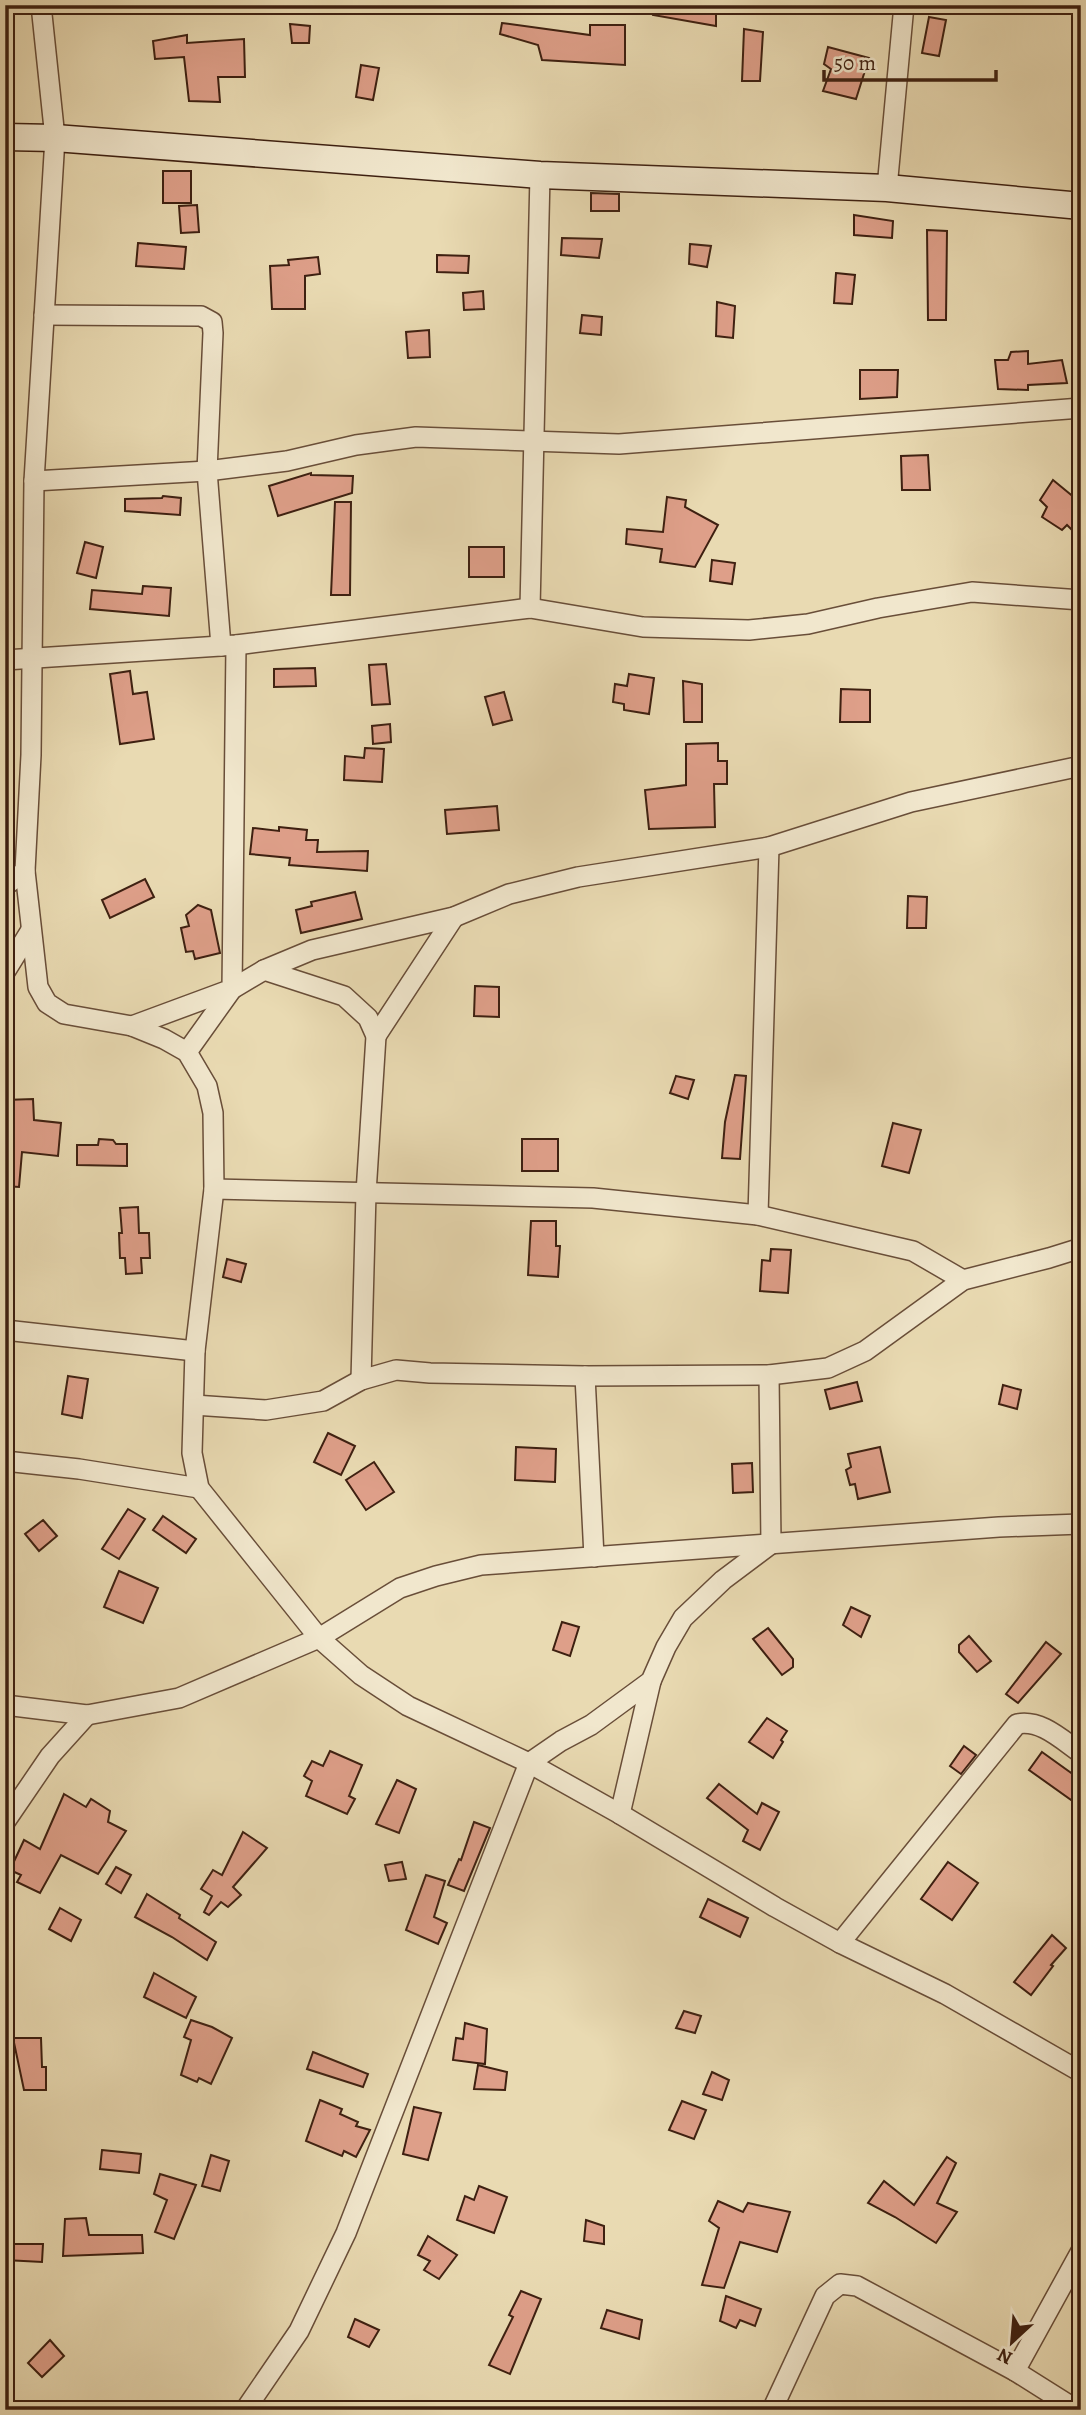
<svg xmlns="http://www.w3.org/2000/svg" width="1086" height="2415" font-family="Alegreya,serif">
  <rect width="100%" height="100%" fill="#e9dab2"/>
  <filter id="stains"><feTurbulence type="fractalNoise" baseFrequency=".00286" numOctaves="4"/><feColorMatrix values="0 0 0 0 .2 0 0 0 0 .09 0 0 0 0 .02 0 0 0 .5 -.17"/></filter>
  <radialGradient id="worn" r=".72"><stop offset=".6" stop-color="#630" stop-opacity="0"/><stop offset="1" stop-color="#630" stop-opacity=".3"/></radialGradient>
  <g fill="#de9f89" stroke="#3e2011" stroke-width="2">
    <polygon points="654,5 716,5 716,26 653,15"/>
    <polygon points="929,17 946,20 939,56 922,53"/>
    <polygon points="502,23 590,35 590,25 625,25 625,65 542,60 538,45 500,34"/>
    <polygon points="290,24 310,26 309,43 292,43"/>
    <polygon points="744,29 763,32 760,81 742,81"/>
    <polygon points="187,35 187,43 244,39 245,77 218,77 220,102 189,101 184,57 155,59 153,41"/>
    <polygon points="828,47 869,58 856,99 823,91 831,69 824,64"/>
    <polygon points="361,65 379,68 373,100 356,97"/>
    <rect x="163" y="171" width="28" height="32"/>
    <polygon points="591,193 619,194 619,211 591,211"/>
    <polygon points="197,205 199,232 181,233 179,206"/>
    <polygon points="854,215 893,221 892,238 854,235"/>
    <polygon points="927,230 947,231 946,320 928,320"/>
    <polygon points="562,238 602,239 599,258 561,255"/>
    <polygon points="138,243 186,247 184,269 136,266"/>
    <polygon points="690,244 711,246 707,267 689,264"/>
    <polygon points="437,255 469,256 468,273 437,272"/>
    <polygon points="318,257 320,274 305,276 305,309 272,309 270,266 289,265 288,260"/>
    <polygon points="836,273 855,275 852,304 834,303"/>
    <polygon points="483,291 484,309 464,310 463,293"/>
    <polygon points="717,302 735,306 733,338 716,336"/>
    <polygon points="582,315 602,317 601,335 580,333"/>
    <polygon points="429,330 430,357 408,358 406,332"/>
    <polygon points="1028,351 1028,364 1062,360 1067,383 1028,385 1028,390 998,389 995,360 1008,360 1011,352"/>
    <polygon points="860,370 898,370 897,397 860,399"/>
    <polygon points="928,455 930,490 902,490 901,456"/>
    <polygon points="311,473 311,475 353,476 352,493 278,516 269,486"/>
    <polygon points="1053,480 1081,503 1081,520 1073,531 1067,525 1062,530 1042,517 1047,507 1040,500"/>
    <polygon points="163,496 181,498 180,515 125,511 125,499 162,498"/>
    <polygon points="667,497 686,500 685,507 718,525 695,567 660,562 662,549 626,544 627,529 663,532"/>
    <polygon points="335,502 351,502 350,595 331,595"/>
    <polygon points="85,542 103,547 96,578 77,573"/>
    <rect x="469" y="547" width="35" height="30"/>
    <polygon points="712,560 735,563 732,584 710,581"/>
    <polygon points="143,586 171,588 169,616 90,609 92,590 142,594"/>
    <polygon points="386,664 390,704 372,705 369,665"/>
    <polygon points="315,668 316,686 274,687 274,669"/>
    <polygon points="130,671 133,694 147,692 154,739 120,744 110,674"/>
    <polygon points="629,674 654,678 649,714 624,710 624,704 613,702 615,684 627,686"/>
    <polygon points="683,681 702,684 702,722 684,722"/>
    <polygon points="841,689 870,690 870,722 840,722"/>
    <polygon points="504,692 512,720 493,725 485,697"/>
    <polygon points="390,724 391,742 373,744 372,726"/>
    <polygon points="718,743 718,761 727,761 727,784 714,784 715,827 649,829 645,790 686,785 686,744"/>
    <polygon points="365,748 384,749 382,782 344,780 345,756 364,758"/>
    <polygon points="497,806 499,830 447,834 445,810"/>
    <polygon points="279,827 307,830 306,840 318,840 317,852 368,851 367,871 289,865 290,858 250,854 253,828 279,831"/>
    <polygon points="145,879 154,897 110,918 102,900"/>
    <polygon points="355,892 362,919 301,933 296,910 312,906 311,902"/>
    <polygon points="908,896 927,897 926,928 907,928"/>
    <polygon points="198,905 211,910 220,953 195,959 193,951 186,952 181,928 189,926 186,915"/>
    <polygon points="475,986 499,987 499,1017 474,1016"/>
    <polygon points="735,1075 746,1076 740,1159 722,1158 725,1122"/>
    <polygon points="676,1076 694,1080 688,1099 670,1093"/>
    <polygon points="33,1099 34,1120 61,1123 58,1156 22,1152 19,1187 5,1186 5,1100"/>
    <polygon points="893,1123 921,1130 909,1173 882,1166"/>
    <polygon points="99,1139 113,1140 116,1144 127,1144 127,1166 77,1165 77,1145 98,1145"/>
    <rect x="522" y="1139" width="36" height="32"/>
    <polygon points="138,1207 139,1233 149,1233 150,1258 141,1258 142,1273 126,1274 125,1258 120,1258 119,1233 122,1233 120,1208"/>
    <polygon points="531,1221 556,1221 556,1246 560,1246 558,1277 528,1275"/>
    <polygon points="771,1249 791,1250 788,1293 760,1291 762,1260 770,1261"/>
    <polygon points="227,1259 246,1264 241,1282 223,1277"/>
    <polygon points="68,1376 88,1379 82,1418 62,1414"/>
    <polygon points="857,1382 862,1401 830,1409 825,1390"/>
    <polygon points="1003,1385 1021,1390 1017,1409 999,1404"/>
    <polygon points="328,1433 355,1446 341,1475 314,1462"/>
    <polygon points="516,1447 556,1449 555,1482 515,1480"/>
    <polygon points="880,1447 890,1492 858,1499 855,1484 850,1485 846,1470 851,1467 848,1454"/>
    <polygon points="374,1462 394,1492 366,1510 346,1480"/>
    <polygon points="752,1463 753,1492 733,1493 732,1464"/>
    <polygon points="128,1509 145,1519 119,1559 102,1549"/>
    <polygon points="163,1516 196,1539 186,1553 153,1530"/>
    <polygon points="43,1520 57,1536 39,1551 25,1534"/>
    <polygon points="119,1571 158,1588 143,1623 104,1607"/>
    <polygon points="851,1607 870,1616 861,1637 843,1625"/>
    <polygon points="562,1622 579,1627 570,1656 553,1650"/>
    <polygon points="768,1628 793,1659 793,1667 782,1675 753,1639"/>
    <polygon points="969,1636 991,1661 977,1672 959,1652 959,1645"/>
    <polygon points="1046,1642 1061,1654 1018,1703 1006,1694"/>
    <polygon points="767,1718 787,1731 781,1740 783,1742 773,1758 749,1742"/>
    <polygon points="964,1746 976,1755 961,1774 950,1766"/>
    <polygon points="330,1751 362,1765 349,1796 355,1799 347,1814 306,1796 312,1781 304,1776 312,1761 323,1766"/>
    <polygon points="1042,1752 1081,1780 1081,1807 1029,1770"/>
    <polygon points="397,1780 416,1789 399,1833 376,1824"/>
    <polygon points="719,1784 757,1814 762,1803 779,1812 760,1850 743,1841 748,1830 707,1798"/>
    <polygon points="64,1794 86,1807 91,1799 110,1811 108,1822 126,1831 98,1874 61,1855 40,1893 17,1882 21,1875 10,1870 24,1840 40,1849"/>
    <polygon points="474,1822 490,1828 464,1891 448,1885 459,1859 461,1860"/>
    <polygon points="243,1832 267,1848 233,1887 241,1895 228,1907 221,1902 209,1915 204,1912 212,1896 201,1889 213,1870 222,1875"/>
    <polygon points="402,1862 406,1879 389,1881 385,1865"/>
    <polygon points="948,1862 978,1883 952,1920 921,1899"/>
    <polygon points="116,1867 131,1875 121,1893 106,1884"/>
    <polygon points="426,1875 445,1881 434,1917 447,1923 438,1944 406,1930"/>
    <polygon points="147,1894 180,1915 179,1918 216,1942 207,1960 172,1937 135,1917"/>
    <polygon points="708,1899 748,1918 740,1937 700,1917"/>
    <polygon points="60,1908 81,1920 71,1941 49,1929"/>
    <polygon points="1052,1935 1066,1948 1051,1965 1053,1966 1031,1995 1014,1982"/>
    <polygon points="154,1973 196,1997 186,2018 144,1997"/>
    <polygon points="684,2011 701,2016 695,2033 676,2028"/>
    <polygon points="191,2020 212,2027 232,2038 211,2084 199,2078 197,2082 181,2075 191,2040 184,2037"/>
    <polygon points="465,2023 487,2029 485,2064 453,2060 456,2038 463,2039"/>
    <polygon points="13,2038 41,2038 42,2067 46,2067 46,2090 24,2090"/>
    <polygon points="313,2052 368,2074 363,2087 307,2069"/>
    <polygon points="478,2065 507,2072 505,2090 474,2089"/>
    <polygon points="712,2072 729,2080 722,2100 703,2094"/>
    <polygon points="320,2100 342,2109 340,2114 358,2122 356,2126 370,2130 356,2157 344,2151 342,2156 306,2141"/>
    <polygon points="682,2101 706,2110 694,2139 669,2130"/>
    <polygon points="414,2107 441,2113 428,2160 403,2154"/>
    <polygon points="102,2150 141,2154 139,2173 100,2169"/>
    <polygon points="211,2155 229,2161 220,2191 202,2186"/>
    <polygon points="947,2157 956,2163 937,2203 957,2212 936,2243 895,2217 868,2203 884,2181 914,2205"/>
    <polygon points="160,2174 196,2185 174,2239 155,2232 167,2200 154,2194"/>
    <polygon points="479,2186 507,2197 494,2233 457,2220 465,2196 474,2200"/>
    <polygon points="718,2201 743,2212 748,2203 790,2212 777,2252 740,2242 724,2288 702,2285 719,2228 709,2221"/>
    <polygon points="86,2218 89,2235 142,2235 143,2253 63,2256 65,2219"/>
    <polygon points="586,2220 604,2226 604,2244 584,2241"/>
    <polygon points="428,2236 457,2255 439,2279 424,2270 430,2261 418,2255"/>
    <polygon points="5,2244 43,2244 42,2262 5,2260"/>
    <polygon points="521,2291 541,2299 510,2374 489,2365 513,2317 509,2315"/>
    <polygon points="726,2296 761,2309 755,2326 740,2320 736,2328 720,2321"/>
    <polygon points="607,2310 642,2320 639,2339 601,2328"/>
    <polygon points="355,2319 379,2330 369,2347 348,2337"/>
    <polygon points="50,2340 64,2356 42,2377 28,2363"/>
  </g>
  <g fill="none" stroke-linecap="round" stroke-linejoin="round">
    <g stroke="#694e39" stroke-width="22">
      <g id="street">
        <polyline points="41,5 55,138 34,481 31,755 25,871 38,987 47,1003 64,1014 132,1026 164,1039 187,1052 207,1086 213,1113 214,1189 195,1351 192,1453 199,1488 319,1638 361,1675 408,1706 529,1763 620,1814 775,1907 840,1943 945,1994 1081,2072"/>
        <polyline points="887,188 904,5"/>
        <polyline points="44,315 201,316 212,322 213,333 207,471 221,646"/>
        <polyline points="34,481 207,471 287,461 356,445 416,437 619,444 1081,408"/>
        <polyline points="530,608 540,175"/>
        <polyline points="5,660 236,645 530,608 643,627 749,630 808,624 878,608 972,592 1081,600"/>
        <polyline points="5,886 25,871"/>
        <polyline points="264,970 344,996 368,1018 376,1036 366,1193 361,1380"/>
        <polyline points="5,972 31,930"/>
        <polyline points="132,1026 232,989 236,645"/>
        <polyline points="376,1036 454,917"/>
        <polyline points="187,1052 232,989 264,970 312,950 454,917 509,894 578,877 769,847 911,802 1081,766"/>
        <polyline points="214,1189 593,1198 758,1215 913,1251 963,1280"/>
        <polyline points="758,1215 769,847"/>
        <polyline points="5,1330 195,1351"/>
        <polyline points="769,1375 771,1544"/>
        <polyline points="585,1376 594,1557"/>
        <polyline points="194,1405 266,1410 323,1401 361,1380 396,1370 430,1373 585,1376 769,1375 828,1368 865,1351 963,1280 1049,1258 1081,1248"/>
        <polyline points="5,1461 79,1469 199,1488"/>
        <polyline points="5,1705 87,1715 179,1698 319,1638 400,1588 436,1576 481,1565 999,1527 1081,1524"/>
        <polyline points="620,1814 651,1681"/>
        <polyline points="5,1822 50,1756 87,1715"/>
        <path d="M840 1943 1017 1724C1041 1719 1062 1740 1081 1753"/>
        <polyline points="1015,2371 1081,2251"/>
        <polyline points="245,2410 299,2331 346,2233 529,1763 561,1741 591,1725 651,1681 666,1647 683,1618 723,1580 771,1544"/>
        <polyline points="772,2410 825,2296 840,2284 857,2286 1015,2371 1077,2410"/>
      </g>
    </g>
    <g stroke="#3e2011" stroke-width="29">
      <polyline id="secondary" points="5,137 55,138 540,175 887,188 1081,206"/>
    </g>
    <use href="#street" stroke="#f1e7cd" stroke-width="19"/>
    <use href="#secondary" stroke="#f1e7cd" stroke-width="26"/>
  </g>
  <rect width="1086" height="2415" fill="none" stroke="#e9dab2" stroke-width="28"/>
  <rect x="7" y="7" width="1072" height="2401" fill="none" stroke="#3e2011" stroke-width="3.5"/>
  <rect x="14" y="14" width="1058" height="2387" fill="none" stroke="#3e2011" stroke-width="2"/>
  <g transform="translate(1012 2342) rotate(206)" stroke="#f1e7cd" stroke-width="5" paint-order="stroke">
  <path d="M0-5L12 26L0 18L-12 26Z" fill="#3e2011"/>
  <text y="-10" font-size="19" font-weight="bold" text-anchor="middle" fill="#3e2011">N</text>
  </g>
  <path d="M824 70v10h172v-10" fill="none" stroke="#3e2011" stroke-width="3.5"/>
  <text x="834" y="70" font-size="21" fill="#3e2011" stroke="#f1e7cd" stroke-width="5" paint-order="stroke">50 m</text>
  <rect width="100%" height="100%" filter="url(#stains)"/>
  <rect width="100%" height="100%" fill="url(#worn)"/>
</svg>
